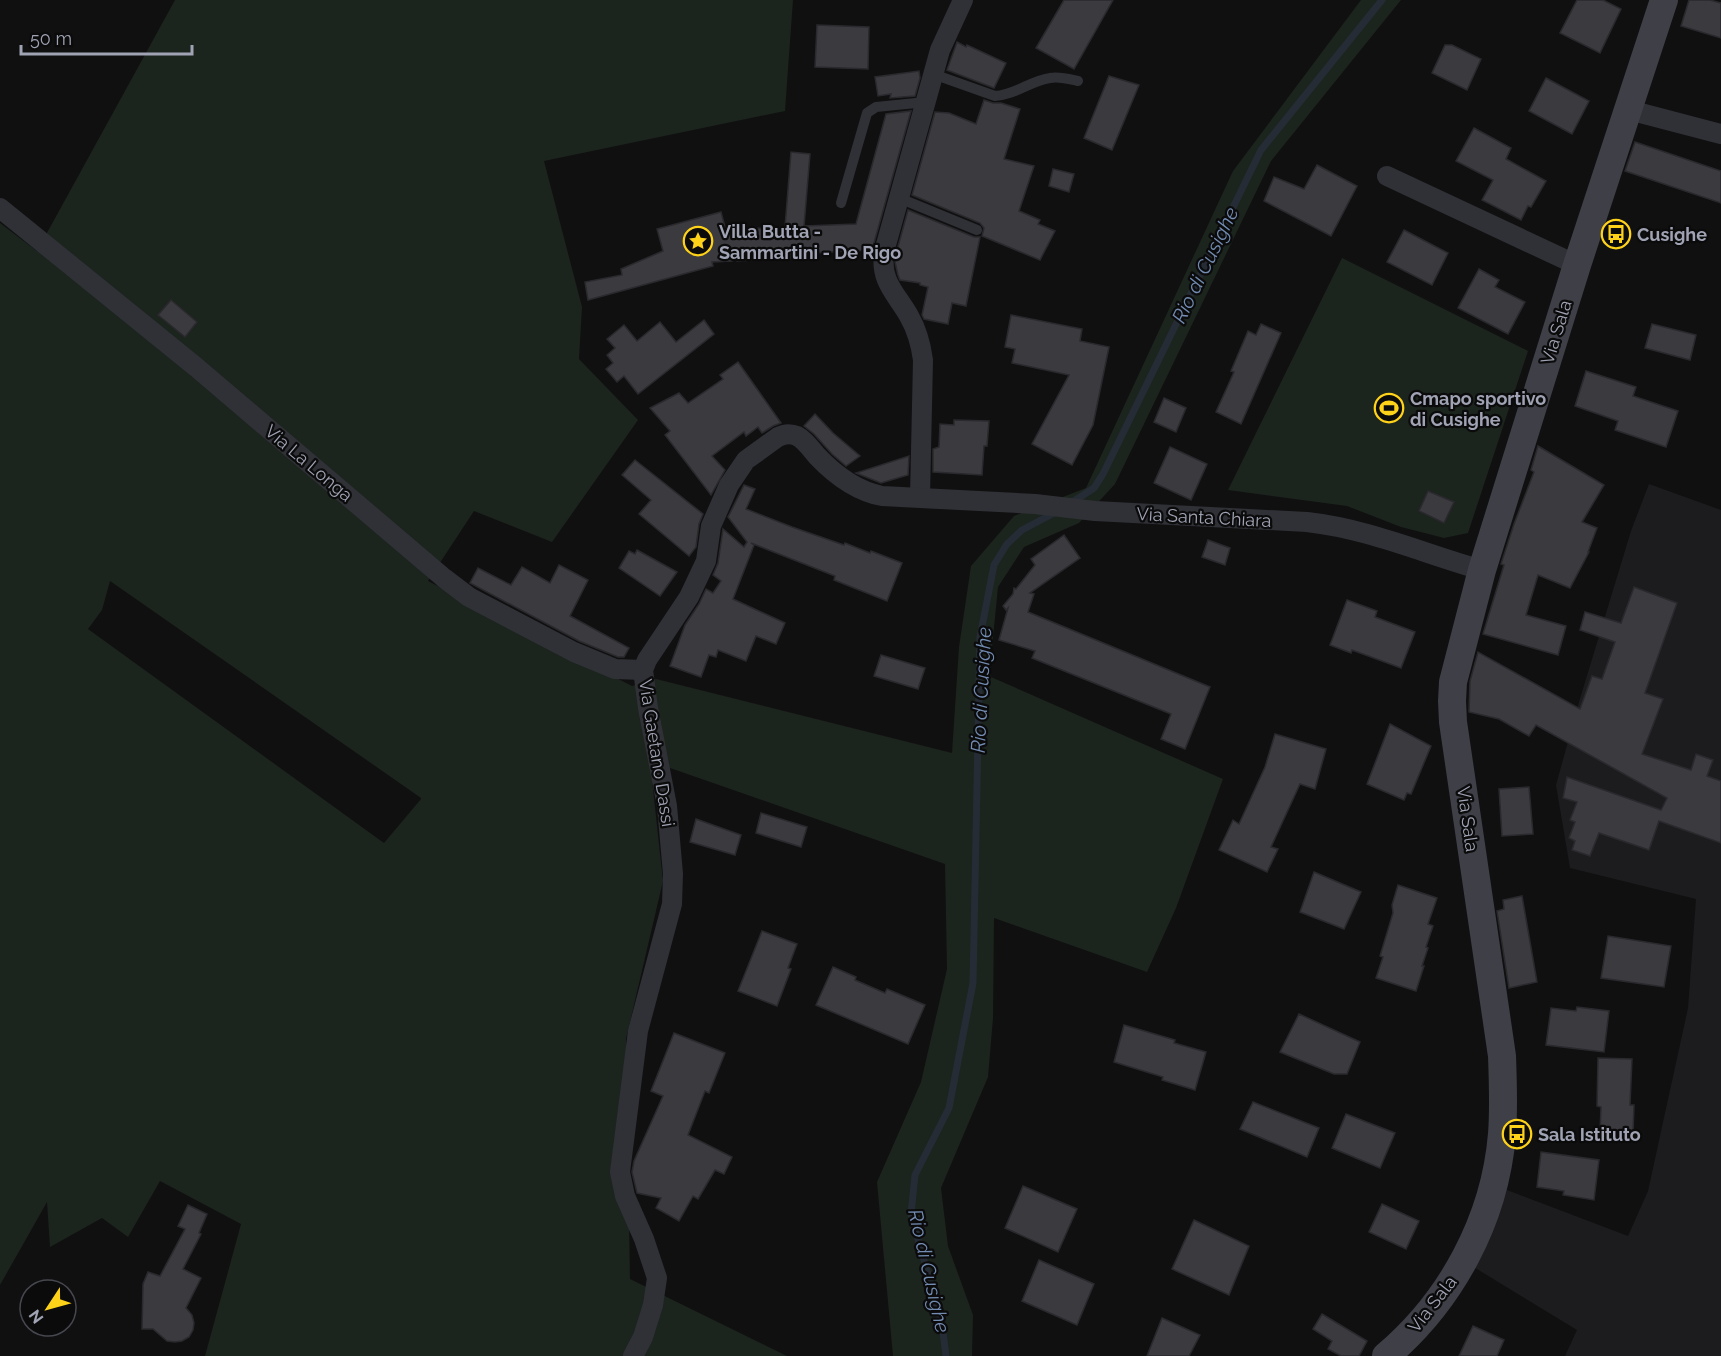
<svg xmlns="http://www.w3.org/2000/svg" width="1721" height="1356" font-family="Raleway,sans-serif">
  <rect width="100%" height="100%" fill="#101011"/>
  <polygon fill="#1c1c1e" points="1649,484 1721,510 1721,1356 1565,1356 1577,1330 1472,1266 1499,1187 1628,1236 1648,1191 1688,1008 1696,899 1570,868 1556,785 1579,702 1631,531"/>
  <g fill="#1c241e" fill-rule="evenodd">
    <path d="M175 0H793L785 111 544 161 582 307 579 359 638 420 552 542 474 511 428 581 632 686 656 679 952 753 959 647 971 566 1014 516 1086 488 1233 171 1361 0H1401L1271 161 1115 484 1079 523 1024 547 998 587 991 658V677L1223 779 1176 908 1147 972 994 918 993 1018 988 1077 941 1188 948 1246 973 1315 972 1356H893L877 1182 921 1082 947 969 945 864 650 761 663 881 626 1039 630 1279 787 1356H205L241 1224 160 1181 128 1237 102 1218 50 1247 47 1202 0 1285V223L37 251ZM110 581 421 798V799L384 843 88 629 102 610Z"/>
    <polygon points="1342,258 1528,351 1468,533 1444,538 1401,527 1347,506 1228,490"/>
  </g>
  <g fill="none" stroke-linecap="round" stroke-linejoin="round">
    <g stroke="#262c35" stroke-width="7">
      <polyline points="1071,503 1094,488 1103,474 1261,150 1382,0"/>
      <polyline points="946,1356 942,1324 911,1214 915,1175 949,1108 973,983 980,637 994,565 1007,544 1022,530 1056,512"/>
    </g>
  </g>
  <g fill="#3a3a3f" stroke="#2a292d" stroke-width="1.5">
    <polygon points="1064,0 1113,0 1074,69 1036,48"/>
    <polygon points="1577,0 1603,0 1621,9 1600,53 1560,33"/>
    <polygon points="1689,0 1710,0 1721,3 1721,38 1681,26"/>
    <polygon points="817,25 869,27 868,69 815,67"/>
    <polygon points="957,42 966,47 967,45 1006,63 994,88 947,70"/>
    <polygon points="1445,45 1452,45 1481,59 1467,90 1432,73"/>
    <polygon points="919,71 920,78 915,96 890,98 891,94 878,96 875,77"/>
    <polygon points="1109,76 1139,85 1112,150 1084,138"/>
    <polygon points="1546,78 1589,101 1572,134 1529,111"/>
    <polygon points="984,100 993,103 1001,103 1020,109 1004,159 1034,166 1019,211 1040,220 1038,224 1055,231 1040,260 982,236 984,228 980,223 912,195 935,112 949,113 976,124"/>
    <polygon points="911,111 872,250 790,254 790,258 738,261 741,258 732,261 712,262 713,266 588,300 585,282 622,275 621,269 663,251 657,229 721,212 726,231 743,226 744,229 785,227 791,152 810,154 804,226 856,224 886,114"/>
    <polygon points="1474,128 1511,148 1506,159 1546,181 1531,207 1528,206 1521,220 1482,200 1493,180 1456,161"/>
    <polygon points="1635,142 1721,171 1721,203 1625,171"/>
    <polygon points="1317,165 1357,186 1331,236 1264,201 1274,177 1304,189"/>
    <polygon points="1053,169 1074,174 1069,192 1049,186"/>
    <polygon points="908,210 974,237 980,237 966,306 952,303 948,324 924,319 922,315 928,287 920,285 920,283 900,280 898,275 895,262 896,254"/>
    <polygon points="1404,230 1448,253 1432,285 1387,262"/>
    <polygon points="1479,269 1499,280 1495,287 1525,302 1508,334 1458,308"/>
    <polygon points="171,300 197,322 185,337 158,315"/>
    <polygon points="1011,315 1082,329 1080,341 1109,347 1093,425 1072,465 1032,444 1069,375 1012,363 1015,349 1005,347"/>
    <polygon points="704,320 714,334 638,394 624,376 617,382 606,369 613,363 607,355 615,348 607,339 624,325 637,341 660,322 676,342"/>
    <polygon points="1261,324 1281,333 1241,424 1216,412 1234,372 1231,371 1248,331 1256,335"/>
    <polygon points="1652,324 1696,335 1690,360 1645,348"/>
    <polygon points="738,362 781,423 773,426 762,433 758,427 746,436 744,432 712,456 725,470 711,495 665,435 670,431 650,408 679,393 688,403 723,379 720,375"/>
    <polygon points="1586,371 1636,387 1633,396 1678,411 1666,447 1615,430 1618,421 1575,406"/>
    <polygon points="1164,398 1186,408 1176,432 1154,422"/>
    <polygon points="815,414 833,433 860,456 846,466 832,454 814,434 804,426"/>
    <polygon points="954,420 989,421 987,446 984,446 982,475 933,472 933,449 939,447 940,424 954,425"/>
    <polygon points="1538,446 1604,485 1582,522 1597,528 1588,552 1589,552 1570,588 1538,575 1526,615 1566,626 1558,655 1483,634 1504,565 1501,564 1514,524 1534,472 1531,470"/>
    <polygon points="1170,447 1207,464 1191,500 1154,483"/>
    <polygon points="909,456 908,475 881,483 856,473"/>
    <polygon points="635,460 703,514 699,524 696,547 689,556 639,514 651,500 622,475"/>
    <polygon points="744,485 755,489 746,509 792,527 844,545 845,543 870,553 871,551 902,563 887,601 834,580 835,576 751,543 754,545 733,599 785,623 776,644 756,636 746,661 718,650 716,657 709,655 701,677 670,666 685,625 699,604 706,589 713,593 721,581 713,575 718,563 723,529 744,547 747,542 728,517"/>
    <polygon points="1428,491 1454,502 1444,523 1419,511"/>
    <polygon points="1064,535 1080,558 1030,593 1034,594 1028,612 1210,687 1185,749 1161,739 1171,714 1032,658 1035,651 999,640 1008,608 1006,610 1003,606 1013,594 1014,588 1016,589 1035,565 1031,559"/>
    <polygon points="1208,540 1230,548 1225,565 1202,557"/>
    <polygon points="637,550 677,572 660,596 619,568 629,551 635,554"/>
    <polygon points="559,565 588,580 570,616 629,648 624,657 618,657 579,641 470,583 478,568 511,585 522,567 550,583"/>
    <polygon points="1634,587 1677,603 1645,693 1663,699 1642,754 1691,770 1696,754 1713,760 1707,776 1721,781 1721,843 1659,821 1649,850 1599,833 1590,856 1572,850 1575,841 1569,838 1575,822 1570,820 1577,802 1563,798 1567,777 1661,810 1667,798 1536,725 1529,736 1499,719 1469,712 1470,681 1478,652 1580,709 1592,676 1602,679 1615,642 1580,630 1585,612 1621,623"/>
    <polygon points="1347,600 1377,611 1375,617 1415,632 1401,668 1352,650 1351,653 1330,645"/>
    <polygon points="881,655 925,668 918,689 874,676"/>
    <polygon points="1390,724 1431,746 1411,794 1407,793 1404,800 1367,784"/>
    <polygon points="1275,734 1326,749 1315,789 1300,784 1271,847 1278,849 1267,872 1219,850 1233,820 1239,824 1265,767"/>
    <polygon points="1529,787 1533,834 1502,836 1499,789"/>
    <polygon points="761,813 807,827 801,847 756,833"/>
    <polygon points="696,819 741,835 735,855 690,842"/>
    <polygon points="1314,872 1361,892 1344,929 1300,912"/>
    <polygon points="1398,885 1437,898 1428,924 1433,926 1426,947 1428,948 1422,966 1424,966 1416,991 1376,978 1383,957 1380,956 1393,913 1392,905"/>
    <polygon points="1522,896 1537,982 1509,988 1497,911 1504,909 1503,900"/>
    <polygon points="762,931 797,944 788,968 791,969 777,1006 738,991"/>
    <polygon points="1608,936 1671,946 1664,987 1601,978"/>
    <polygon points="833,967 856,977 855,980 885,993 887,989 925,1005 908,1044 816,1005"/>
    <polygon points="1577,1007 1609,1011 1604,1052 1546,1045 1551,1008 1576,1011"/>
    <polygon points="1299,1014 1360,1042 1347,1074 1334,1074 1280,1052"/>
    <polygon points="1124,1025 1175,1040 1174,1043 1206,1052 1195,1090 1162,1080 1163,1077 1114,1062"/>
    <polygon points="674,1033 725,1053 709,1093 705,1091 688,1135 732,1157 724,1174 715,1170 698,1199 693,1196 679,1221 656,1208 661,1198 637,1193 632,1172 634,1161 663,1096 651,1091"/>
    <polygon points="1598,1058 1632,1059 1630,1105 1634,1105 1633,1133 1600,1133 1601,1107 1597,1106"/>
    <polygon points="1253,1102 1319,1128 1307,1157 1240,1129"/>
    <polygon points="1346,1114 1395,1133 1380,1168 1332,1148"/>
    <polygon points="1541,1152 1599,1160 1594,1200 1563,1195 1564,1191 1537,1187"/>
    <polygon points="1023,1186 1077,1209 1058,1252 1005,1228"/>
    <polygon points="1382,1204 1419,1221 1406,1249 1369,1232"/>
    <polygon points="188,1205 207,1214 199,1233 201,1234 183,1269 201,1278 186,1308 192,1315 194,1323 193,1330 189,1337 182,1341 175,1342 167,1341 153,1329 142,1329 143,1284 148,1272 160,1276 185,1229 178,1226"/>
    <polygon points="1194,1220 1249,1246 1229,1295 1172,1269"/>
    <polygon points="1039,1260 1094,1284 1077,1325 1022,1301"/>
    <polygon points="1322,1314 1367,1341 1359,1356 1341,1356 1328,1349 1332,1341 1313,1329"/>
    <polygon points="1162,1318 1200,1335 1189,1356 1147,1356"/>
    <polygon points="1473,1326 1504,1340 1497,1356 1459,1356"/>
  </g>
  <g fill="none" stroke-linecap="round" stroke-linejoin="round">
    <g stroke="#303136" stroke-width="10">
      <path d="M933 74 995 96C1015 95 1030 81 1050 78 1059 76 1069 79 1078 81"/>
      <polyline points="899,198 977,230"/>
      <polyline points="841,203 867,113 876,107 926,102"/>
    </g>
    <g stroke="#303136" stroke-width="20">
      <polyline points="1629,110 1721,134"/>
      <polyline points="1387,176 1577,265"/>
      <polyline points="0,208 196,367 444,578 469,597 574,652 615,669 643,670"/>
      <path d="M920 497 923 360C921 345 917 330 909 316 896 293 880 282 884 252L940 50 963 0"/>
      <path d="M633 1356 643 1337 653 1305 657 1278 644 1239 625 1196 620 1172 638 1031 672 904 673 874 667 806 648 708 643 670 647 660 689 597 706 561 711 526 729 485 746 460 778 437C784 434 790 433 797 436 805 440 811 449 817 456 835 475 856 491 882 496L1035 504 1095 511 1307 522C1369 529 1422 553 1482 570"/>
    </g>
    <path stroke="#3e3f47" stroke-width="28" d="M1386 1356C1451 1301 1495 1220 1502 1134 1504 1108 1503 1082 1502 1056L1453 722 1452 701 1453 682 1482 570 1577 265 1664 0"/>
  </g>
  <defs>
    <g id="bus-ring" transform="scale(1.5)"><circle r="9.5" fill="#0b0b0c" stroke="#ffd21a" stroke-width="1.5"/><path d="M-5-6H5V4H4V6H2V4H-2V6H-4V4H-5ZM-3.5-4V0h7V-4ZM-3.5 1.2v1.5H-2V1.2ZM2 1.2v1.5H3.5V1.2Z" fill="#ffd21a"/></g>
    <g id="sight-ring" transform="scale(1.5)"><circle r="9.5" fill="#0b0b0c" stroke="#ffd21a" stroke-width="1.5"/><path d="M0-6L1.8-2.2L6-1.7L2.9 1.2L3.7 5.4L0 3.3L-3.7 5.4L-2.9 1.2L-6-1.7L-1.8-2.2Z" fill="#ffd21a"/></g>
    <g id="stadium-ring" transform="scale(1.5)"><circle r="9.5" fill="#0b0b0c" stroke="#ffd21a" stroke-width="1.5"/><path d="M0-5a6.5 5 0 1 0 0 10a6.5 5 0 1 0 0-10ZM-3.5-1.8h7v3.6h-7Z" fill="#ffd21a"/></g>
  </defs>
  <g fill-rule="evenodd">
    <use href="#bus-ring" x="1616" y="234"/>
    <use href="#sight-ring" x="698" y="241"/>
    <use href="#stadium-ring" x="1389" y="408"/>
    <use href="#bus-ring" x="1517" y="1134"/>
  </g>
  <g text-anchor="middle" dominant-baseline="central" stroke-width="4.5" stroke-linejoin="round" paint-order="stroke">
    <g font-size="18" font-weight="bold" fill="#a0a3b3" stroke="#0b0b0c" text-anchor="start">
      <text x="719" y="231">Villa Butta -<tspan x="719" dy="21">Sammartini - De Rigo</tspan></text>
      <text x="1637" y="234">Cusighe</text>
      <text x="1410" y="398">Cmapo sportivo<tspan x="1410" dy="21">di Cusighe</tspan></text>
      <text x="1538" y="1134">Sala Istituto</text>
    </g>
    <g font-size="18" fill="#a0a3b3" stroke="#0b0b0c">
      <text transform="translate(1556 332) rotate(-73)">Via Sala</text>
      <text transform="translate(309 463) rotate(40)">Via La Longa</text>
      <text transform="translate(1204 517) rotate(3)">Via Santa Chiara</text>
      <text transform="translate(657 753) rotate(81)">Via Gaetano Dassi</text>
      <text transform="translate(1468 819) rotate(82)">Via Sala</text>
      <text transform="translate(1432 1304) rotate(-52)">Via Sala</text>
    </g>
    <g font-size="20" font-style="italic" fill="#738cb2" stroke="#0b0b0c">
      <text transform="translate(1205 265) rotate(-64)">Rio di Cusighe</text>
      <text transform="translate(981 690) rotate(-87)">Rio di Cusighe</text>
      <text transform="translate(929 1271) rotate(77)">Rio di Cusighe</text>
    </g>
  </g>
  <g transform="translate(48 1308) rotate(234)"><circle r="28" fill="#0b0b0c" stroke="#47484f" stroke-width="1.5"/>
  <path d="M0-4.5L10 22L0 15L-10 22Z" fill="#ffd21a"/>
  <text y="-9" font-size="16" font-weight="bold" text-anchor="middle" fill="#a0a3b3">N</text>
  </g>
  <path d="M21 45v9h171v-9" fill="none" stroke="#a0a3b3" stroke-width="3"/>
  <text x="30" y="45" font-size="18" fill="#a0a3b3" stroke="#0b0b0c" stroke-width="4.5" paint-order="stroke">50 m</text>
</svg>
